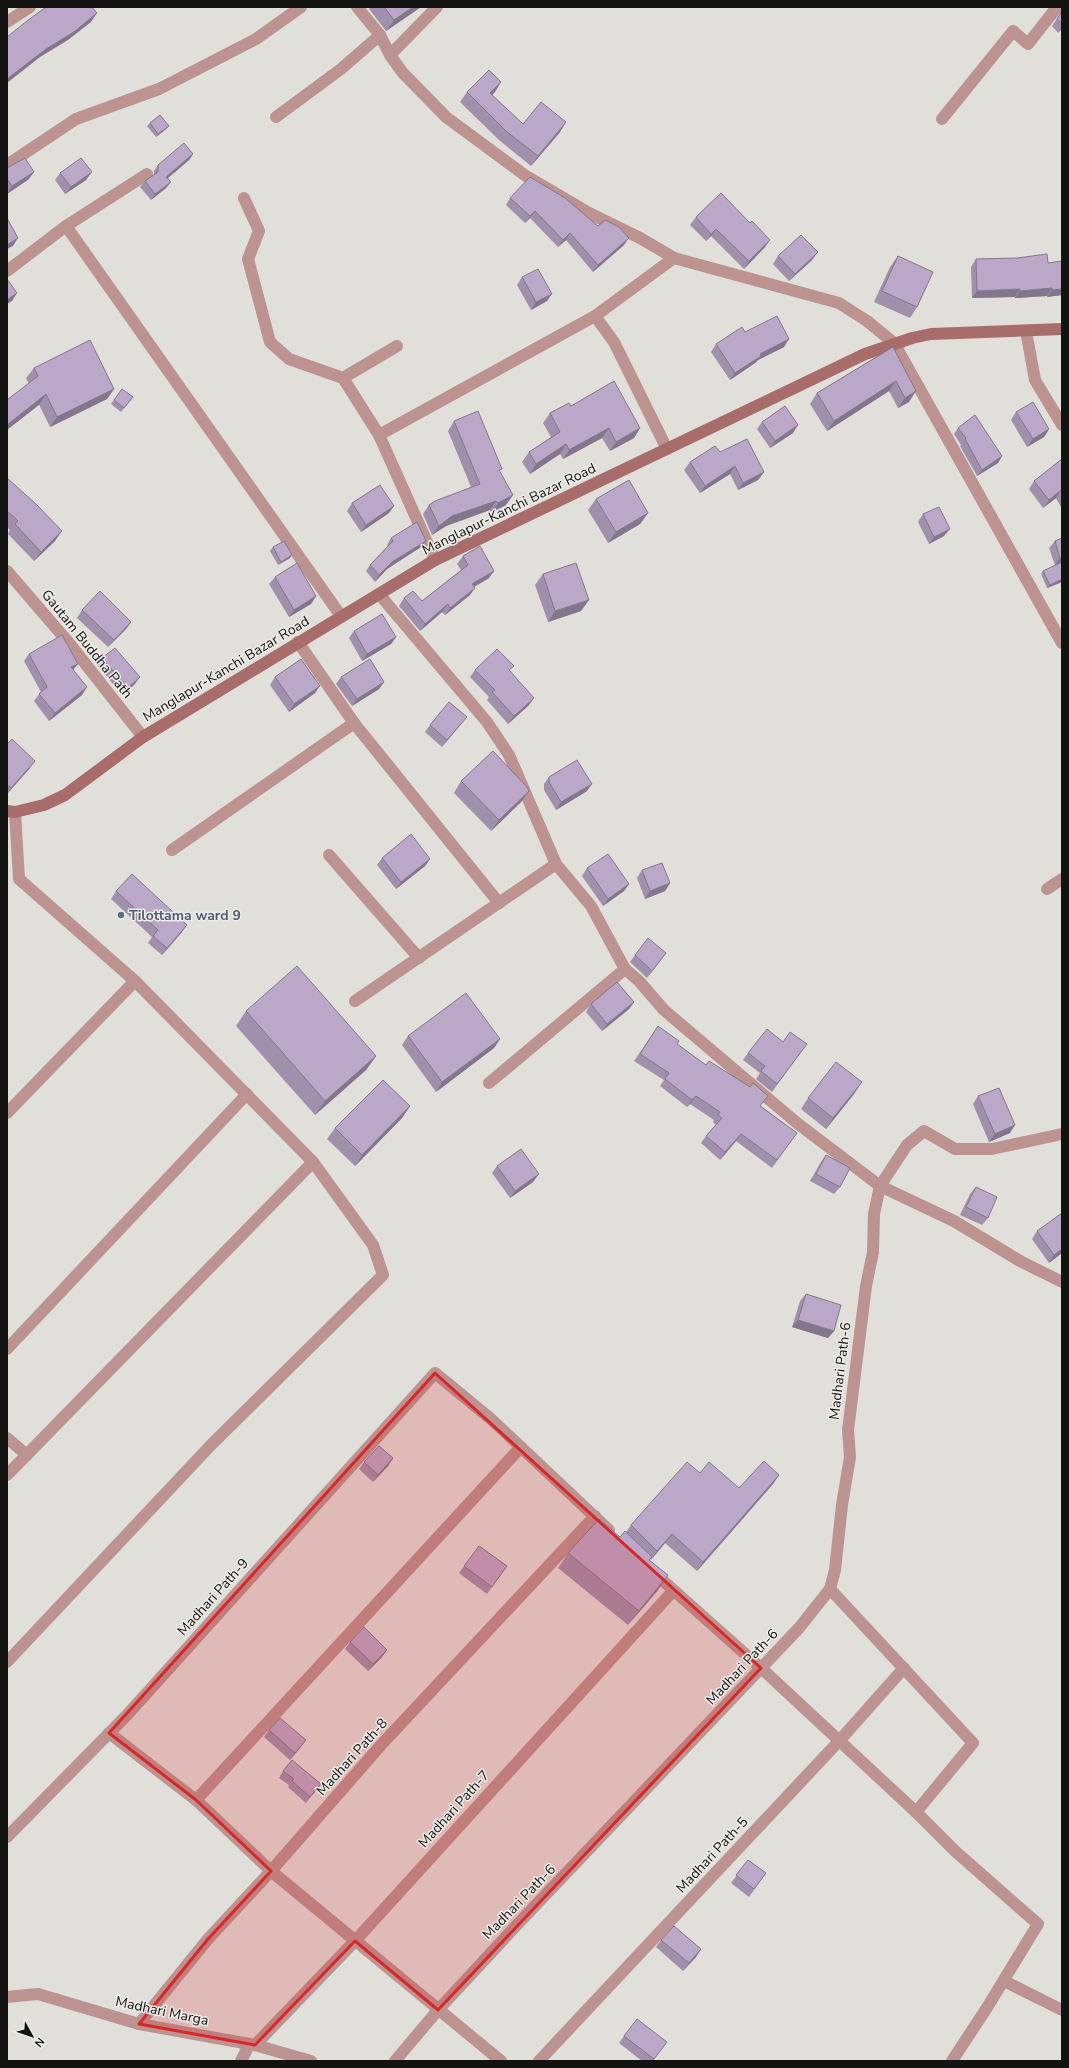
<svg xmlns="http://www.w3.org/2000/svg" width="1069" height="2068" font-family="'Nunito Sans',sans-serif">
  <rect width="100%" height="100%" fill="#e1dfda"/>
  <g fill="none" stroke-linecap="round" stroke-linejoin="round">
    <g stroke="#bc9391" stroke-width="12">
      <polyline points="357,7 380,35 390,55 402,72 446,117 526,176 589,213 640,238 674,258 839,303 867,321 894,343 1062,643"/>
      <polyline points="7,22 30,7"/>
      <polyline points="390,55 437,7"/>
      <polyline points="276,117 341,69 380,35"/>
      <polyline points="942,119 1013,31 1028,44 1057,7"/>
      <polyline points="7,165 76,119 159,89 256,39 301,7"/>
      <polyline points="244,198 259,231 248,259 270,342 289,359 343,378 379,435 435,560"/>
      <polyline points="66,226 341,616"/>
      <polyline points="7,271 66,226 147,174"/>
      <polyline points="1026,331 1035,380 1062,425"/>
      <polyline points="343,378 397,346"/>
      <polyline points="379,435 595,316"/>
      <polyline points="667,449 614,342 595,316 674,258"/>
      <polyline points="7,571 69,643 143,737"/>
      <polyline points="379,594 487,722 509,755 556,864 591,906 625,969 639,981 664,1010 797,1123 880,1186 954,1221 1020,1261 1062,1282"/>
      <polyline points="298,642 354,723 499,903"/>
      <polyline points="172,850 354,723"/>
      <polyline points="329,855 419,958"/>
      <polyline points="1047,889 1062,879"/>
      <polyline points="355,1001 556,864"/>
      <polyline points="489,1083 625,969"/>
      <polyline points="7,1113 135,981"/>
      <polyline points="7,1349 247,1094"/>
      <polyline points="7,1438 27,1455"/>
      <polyline points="7,1475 313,1162"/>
      <polyline points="651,1570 761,1668 916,1812"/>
      <polyline points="830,1589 973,1743 916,1812 955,1851 1038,1924 988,2006 952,2061"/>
      <polyline points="7,1662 210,1446 383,1275 373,1245 313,1162 135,981 19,879 15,812"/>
      <polyline points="109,1733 196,1800 271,1871 501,2061"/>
      <polyline points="196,1800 521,1447"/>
      <polyline points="7,1837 127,1715 435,1373 491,1419 609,1530"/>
      <polyline points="1004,1981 1062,2010"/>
      <polyline points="7,1997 38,1994 139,2024 255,2045 311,2061"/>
      <polyline points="139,2024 208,1939 271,1871 381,1745 595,1516"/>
      <polyline points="255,2045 355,1941 673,1591"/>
      <polyline points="241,2061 249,2045"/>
      <polyline points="395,2061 438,2010 514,1928 799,1628 830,1589 835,1570 842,1505 850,1457 848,1430 866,1286 873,1252 874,1214 880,1186 907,1145 924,1131 955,1149 992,1149 1062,1134"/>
      <polyline points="539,2061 840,1740 904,1668"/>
    </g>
    <polyline stroke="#a86d6b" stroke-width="12" points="7,811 15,812 44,805 65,795 143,737 435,560 865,354 912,338 931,334 1062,329"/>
  </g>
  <g fill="#a190ac">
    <polygon points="370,7 421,7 386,31 369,9"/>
    <polygon points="1062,11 1062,29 1058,33 1052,26"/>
    <polygon points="467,92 495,92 492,95 523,124 560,132 531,166 499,140 460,102"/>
    <polygon points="150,123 169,126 166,129 156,137 147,126"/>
    <polygon points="193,154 189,160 168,178 171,182 166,188 151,200 140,187 145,181 154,175 154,171 158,165"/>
    <polygon points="7,168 29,179 7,194"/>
    <polygon points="60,173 86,180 65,194 55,180"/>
    <polygon points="510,198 598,226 624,245 593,272 566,240 558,247 530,218 525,223 506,205"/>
    <polygon points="696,217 765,247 744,269 711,236 706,241 690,225"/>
    <polygon points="778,256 812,260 789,281 773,264"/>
    <polygon points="898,256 917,307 910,318 874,302 890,267"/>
    <polygon points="976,259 1048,263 1062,261 1062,295 1047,297 1047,296 1015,298 1015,297 972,298 971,267"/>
    <polygon points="522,277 547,301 531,310 517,285"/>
    <polygon points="716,344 784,347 758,360 755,363 730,380 711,352"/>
    <polygon points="893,347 909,402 898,408 889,391 827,431 810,404 817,393"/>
    <polygon points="34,368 114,389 107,399 50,427 26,378"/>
    <polygon points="122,389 133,397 121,412 111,404"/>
    <polygon points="571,406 640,428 634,438 610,451 602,438 563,459 560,454 530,474 522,462 529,452 551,437 543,423 550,413"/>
    <polygon points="1016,412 1049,429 1044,437 1027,447 1011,420"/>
    <polygon points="454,421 500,472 506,505 491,513 490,510 446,526 432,535 423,514 429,505 471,487 448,431"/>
    <polygon points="762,422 793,433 770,448 757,429"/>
    <polygon points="958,428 1002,456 998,463 977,476 960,446 961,445 954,434"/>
    <polygon points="720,452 764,472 758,480 738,490 730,474 700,493 684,470 690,462"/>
    <polygon points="1062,459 1062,509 1056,498 1043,508 1029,489 1034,481"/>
    <polygon points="7,478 55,541 34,561 8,534 10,530 7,527"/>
    <polygon points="596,499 648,513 640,524 608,543 588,510"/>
    <polygon points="352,503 389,513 361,532 347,511"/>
    <polygon points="923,514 944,536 929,544 918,522"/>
    <polygon points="391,538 421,547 387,569 375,582 366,571 370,565 388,546 387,545"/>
    <polygon points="1062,538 1062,582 1047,588 1041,574 1043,571 1055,565 1049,548 1055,541"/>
    <polygon points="273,547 290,558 278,565 270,551"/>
    <polygon points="463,556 489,578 474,587 470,595 445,615 442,612 420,631 399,606 404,598 422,601 461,570 457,564"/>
    <polygon points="543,574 581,611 548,622 535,585"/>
    <polygon points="275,577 316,596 311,604 289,617 269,584"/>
    <polygon points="82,610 131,622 126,629 108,647 77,618"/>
    <polygon points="354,631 396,637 391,644 362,661 349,638"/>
    <polygon points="29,654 78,664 73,670 82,695 49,721 34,701 41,692 24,661"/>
    <polygon points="102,658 134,685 122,695 97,665"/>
    <polygon points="475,670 510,671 529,705 508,724 487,700 489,697 470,677"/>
    <polygon points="275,677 315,693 289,712 270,685"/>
    <polygon points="341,677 384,682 379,689 352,706 336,684"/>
    <polygon points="461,724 442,747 425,732 430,725"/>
    <polygon points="7,744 30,768 7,794"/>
    <polygon points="549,777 587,791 556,810 544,790 544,784"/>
    <polygon points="461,781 529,791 521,802 491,831 454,793"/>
    <polygon points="382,858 430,859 425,866 396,889 377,865"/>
    <polygon points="587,868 629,884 624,891 603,906 582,876"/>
    <polygon points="642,870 670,883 665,891 645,899 637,878"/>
    <polygon points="116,891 182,932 162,955 148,943 152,937 111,899"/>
    <polygon points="666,953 647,978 630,962 635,955"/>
    <polygon points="634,1002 629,1009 602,1031 586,1012 591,1004"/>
    <polygon points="246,1011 376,1056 366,1070 315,1115 236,1026"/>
    <polygon points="658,1026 677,1044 797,1133 772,1168 736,1141 720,1160 701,1143 706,1136 716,1125 713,1122 714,1120 690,1104 687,1107 660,1086 664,1080 634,1061"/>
    <polygon points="408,1036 500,1039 494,1048 436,1092 402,1045"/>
    <polygon points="783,1042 801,1052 772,1092 756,1079 760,1073 743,1060 748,1053"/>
    <polygon points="854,1094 826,1129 801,1109 808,1098"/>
    <polygon points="978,1096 1010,1133 989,1142 973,1104"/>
    <polygon points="410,1106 402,1118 355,1166 327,1139 335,1128"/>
    <polygon points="826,1155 840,1187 834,1194 810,1181 821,1162"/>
    <polygon points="497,1166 533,1182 510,1198 492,1173"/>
    <polygon points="976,1187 988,1218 982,1225 960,1215 970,1194"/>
    <polygon points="1062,1213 1062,1253 1049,1263 1032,1239 1037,1231"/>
    <polygon points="806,1294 834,1331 828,1338 792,1327 800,1301"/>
    <polygon points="393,1458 388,1466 373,1482 359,1469 364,1462"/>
    <polygon points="700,1473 739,1488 779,1475 773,1484 697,1571 665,1543 651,1560 650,1559 649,1560 658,1590 628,1625 558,1568 568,1553 620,1537 626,1532 631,1525"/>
    <polygon points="479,1546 507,1566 487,1594 459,1573"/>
    <polygon points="350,1642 387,1650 382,1657 368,1671 345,1649"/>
    <polygon points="269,1730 300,1748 290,1760 264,1737"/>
    <polygon points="283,1771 321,1784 306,1803 288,1787 289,1785 279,1778"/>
    <polygon points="748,1860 766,1873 749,1897 731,1883"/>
    <polygon points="661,1940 701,1949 696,1957 683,1971 656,1947"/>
    <polygon points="624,2036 667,2042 653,2061 642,2061 619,2043"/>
  </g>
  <g fill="#83768c">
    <polygon points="413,7 421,7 386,31 394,20"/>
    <polygon points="97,13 91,22 68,40 40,57 7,83 7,79 46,49"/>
    <polygon points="501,82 495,92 484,103 490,93"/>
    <polygon points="566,122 560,132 531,166 538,156"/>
    <polygon points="169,126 166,129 156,137 158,134"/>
    <polygon points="193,154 189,160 162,183 166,177"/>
    <polygon points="34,172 29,179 7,194 12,186"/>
    <polygon points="92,172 86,180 65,194 71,187"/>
    <polygon points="171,182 166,188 151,200 155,194"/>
    <polygon points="535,211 530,218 525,223 530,216"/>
    <polygon points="716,229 711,236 706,241 711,234"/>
    <polygon points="570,233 566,240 558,247 563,240"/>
    <polygon points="18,238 13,246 7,249 7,245"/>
    <polygon points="629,238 624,245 593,272 598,265"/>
    <polygon points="770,240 765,247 744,269 749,261"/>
    <polygon points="818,252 812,260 789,281 795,274"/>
    <polygon points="1052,288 1047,296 1015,298 1020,291"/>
    <polygon points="1020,289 1015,297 972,298 977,291"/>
    <polygon points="1062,289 1062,295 1047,297 1052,290"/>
    <polygon points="17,293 12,301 7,304 7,300"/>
    <polygon points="552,294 547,301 531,310 536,302"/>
    <polygon points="789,339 784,347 758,360 755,363 730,380 735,373 760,354"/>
    <polygon points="896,381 889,391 827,431 834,421"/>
    <polygon points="114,389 107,399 50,427 57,417"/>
    <polygon points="916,391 909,402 898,408 905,398"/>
    <polygon points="46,394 39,405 7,430 7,425"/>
    <polygon points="798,425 793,433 770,448 775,441"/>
    <polygon points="609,428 602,438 563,459 569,450"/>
    <polygon points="640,428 634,438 610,451 616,442"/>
    <polygon points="1049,429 1044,437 1027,447 1033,439"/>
    <polygon points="566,444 560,454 530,474 536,464"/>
    <polygon points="1002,456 998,463 977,476 982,470"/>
    <polygon points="735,466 730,474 700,493 705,486"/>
    <polygon points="764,472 758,480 738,490 743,483"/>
    <polygon points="1061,490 1056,498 1043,508 1049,500"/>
    <polygon points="513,495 506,505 491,513 498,503"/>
    <polygon points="496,501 490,510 446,526 432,535 439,526 452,516"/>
    <polygon points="394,506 389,513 361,532 366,525"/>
    <polygon points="648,513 640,524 608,543 616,532"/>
    <polygon points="950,529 944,536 929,544 934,537"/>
    <polygon points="62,531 55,541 34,561 41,552"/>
    <polygon points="426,541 421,547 387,569 375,582 379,575 392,562"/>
    <polygon points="292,555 290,558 278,565 281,562"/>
    <polygon points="1062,557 1062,563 1055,565 1060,558"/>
    <polygon points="494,571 489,578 467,591 472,584"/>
    <polygon points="1062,579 1062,582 1047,588 1050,585"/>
    <polygon points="475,588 470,595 445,615 450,608"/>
    <polygon points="316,596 311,604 289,617 294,610"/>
    <polygon points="589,600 581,611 548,622 555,611"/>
    <polygon points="448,604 442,612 420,631 425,624"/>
    <polygon points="131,622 126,629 108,647 114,640"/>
    <polygon points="396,637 391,644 362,661 367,654"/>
    <polygon points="78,664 72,671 71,667"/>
    <polygon points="140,677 134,685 122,695 128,688"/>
    <polygon points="384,682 379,689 352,706 357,699"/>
    <polygon points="320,686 315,693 289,712 294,704"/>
    <polygon points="87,687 82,695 49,721 55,713"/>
    <polygon points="534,698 529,705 508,724 514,716"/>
    <polygon points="467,717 461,724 442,747 447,740"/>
    <polygon points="35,761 30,768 7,794 11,788"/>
    <polygon points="592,784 587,791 556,810 561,802"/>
    <polygon points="529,791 521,802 491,831 499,820"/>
    <polygon points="430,859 425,866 396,889 401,882"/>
    <polygon points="670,883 665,891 645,899 650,891"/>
    <polygon points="629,884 624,891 603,906 608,899"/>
    <polygon points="187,925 182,932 162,955 167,948"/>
    <polygon points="666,953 661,960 647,978 652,971"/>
    <polygon points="634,1002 629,1009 602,1031 607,1024"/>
    <polygon points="500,1039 494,1048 436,1092 442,1082"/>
    <polygon points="376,1056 366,1070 315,1115 325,1101"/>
    <polygon points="862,1082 854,1094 826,1129 833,1118"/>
    <polygon points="696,1096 690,1104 687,1107 692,1100"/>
    <polygon points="410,1106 402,1118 355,1166 362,1155"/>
    <polygon points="1015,1125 1010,1133 989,1142 995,1134"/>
    <polygon points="741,1134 736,1141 720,1160 725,1152"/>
    <polygon points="539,1174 533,1182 510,1198 515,1191"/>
    <polygon points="1062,1249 1062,1253 1049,1263 1054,1255"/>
    <polygon points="798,1320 834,1331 828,1338 792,1327"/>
    <polygon points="393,1458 388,1466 373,1482 378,1475"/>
    <polygon points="779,1475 773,1484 697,1571 703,1562"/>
    <polygon points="672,1534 665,1543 651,1560 657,1551"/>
    <polygon points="668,1575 658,1590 628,1625 639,1611"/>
    <polygon points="387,1650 382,1657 368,1671 373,1664"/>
    <polygon points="306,1740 300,1748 290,1760 295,1753"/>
    <polygon points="701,1949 696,1957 683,1971 689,1963"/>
  </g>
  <g fill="#bba8c8" stroke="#83768c">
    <polygon points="46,7 92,7 97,13 74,32 46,49 7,79 7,37 27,21"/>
    <polygon points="384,7 413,7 394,20"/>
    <polygon points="1062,11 1062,24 1057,19"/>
    <polygon points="489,70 501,82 490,93 523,124 541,102 566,122 538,156 506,131 467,92"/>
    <polygon points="160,115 169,126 158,134 150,123"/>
    <polygon points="184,143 193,154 166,177 171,182 155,194 145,181 158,172 158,165"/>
    <polygon points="25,158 34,172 12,186 7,179 7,168"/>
    <polygon points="81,158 92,172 71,187 60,173"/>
    <polygon points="530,177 565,198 598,226 605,220 619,227 629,238 598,265 570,233 563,240 535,211 530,216 510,198"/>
    <polygon points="721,193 750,223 752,221 770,240 749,261 716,229 711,234 696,217"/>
    <polygon points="7,218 18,238 7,245"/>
    <polygon points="801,235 818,252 795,274 778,256"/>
    <polygon points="1047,254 1048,263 1062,261 1062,289 1052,290 1052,288 1020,291 1020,289 977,291 976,259 1017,258"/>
    <polygon points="898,256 933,272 917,307 882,291"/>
    <polygon points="538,269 552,294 536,302 522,277"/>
    <polygon points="7,279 17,293 7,300"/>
    <polygon points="777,316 789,339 760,354 761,356 735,373 716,344 742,327 745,332"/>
    <polygon points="90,340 114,389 57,417 46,394 7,425 7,400 38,376 34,368"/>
    <polygon points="893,347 916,391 905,398 896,381 834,421 817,393"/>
    <polygon points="614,381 640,428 616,442 609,428 569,450 566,444 536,464 529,452 560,432 550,413 569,403 571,406"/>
    <polygon points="122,389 133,397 124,408 114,400"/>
    <polygon points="1033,402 1049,429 1033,439 1016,412"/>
    <polygon points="785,406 798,425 775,441 762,422"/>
    <polygon points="478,411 502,469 499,470 513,495 498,503 496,501 452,516 439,526 429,505 435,501 480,484 454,421"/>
    <polygon points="975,415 1002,456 982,470 965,439 966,438 958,428"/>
    <polygon points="747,439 764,472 743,483 735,466 705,486 690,462 715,446 720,452"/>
    <polygon points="1062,459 1062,492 1061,490 1049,500 1034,481"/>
    <polygon points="7,478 36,504 62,531 41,552 15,524 18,521 7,511"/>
    <polygon points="629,480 648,513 616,532 596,499"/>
    <polygon points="380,485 394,506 366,525 352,503"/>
    <polygon points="939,507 950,529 934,537 923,514"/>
    <polygon points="417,522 426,541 392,562 379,575 370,565 393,541 391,538"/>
    <polygon points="1062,538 1062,557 1060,558 1055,541"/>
    <polygon points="284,541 292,555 281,562 273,547"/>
    <polygon points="480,546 494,571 472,584 475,588 450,608 448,604 425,624 404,598 413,591 422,601 468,565 463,556"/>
    <polygon points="1062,562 1062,579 1050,585 1043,571"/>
    <polygon points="297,563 316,596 294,610 275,577"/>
    <polygon points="576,563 589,600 555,611 543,574"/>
    <polygon points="100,591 131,622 114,640 82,610"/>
    <polygon points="382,614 396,637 367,654 354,631"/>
    <polygon points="62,635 78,664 71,667 87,687 55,713 39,694 47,687 29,654"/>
    <polygon points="115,648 140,677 128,688 102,658"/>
    <polygon points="497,649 514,666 509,670 534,698 514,716 492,692 495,690 475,670"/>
    <polygon points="301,659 320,686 294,704 275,677"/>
    <polygon points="370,659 384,682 357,699 341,677"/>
    <polygon points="449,702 467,717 447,740 430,725"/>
    <polygon points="12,739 35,761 11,788 7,785 7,744"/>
    <polygon points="493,751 527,787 529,791 499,820 461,781"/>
    <polygon points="577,760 592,784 561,802 549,782 549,777"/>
    <polygon points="411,834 430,859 401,882 382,858"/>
    <polygon points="608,854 629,884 608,899 587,868"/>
    <polygon points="662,863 670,883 650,891 642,870"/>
    <polygon points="132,874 187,925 167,948 153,936 158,930 116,891"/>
    <polygon points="648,938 666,953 652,971 635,955"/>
    <polygon points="297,966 376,1056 325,1101 246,1011"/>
    <polygon points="617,982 634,1002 607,1024 591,1004"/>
    <polygon points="466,993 500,1039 442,1082 408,1036"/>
    <polygon points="658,1026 679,1041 677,1044 706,1065 709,1061 750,1087 753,1083 768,1096 760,1106 797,1133 777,1160 741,1134 725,1152 706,1136 722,1118 718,1115 720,1112 696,1096 692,1100 665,1079 669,1073 640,1054"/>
    <polygon points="767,1029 783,1042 790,1032 807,1044 777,1084 761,1071 765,1066 748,1053"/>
    <polygon points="836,1062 862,1082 833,1118 808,1098"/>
    <polygon points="383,1080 410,1106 362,1155 335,1128"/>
    <polygon points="999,1088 1015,1125 995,1134 978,1096"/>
    <polygon points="521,1149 539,1174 515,1191 497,1166"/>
    <polygon points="826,1155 850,1168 840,1187 816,1174"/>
    <polygon points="976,1187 997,1197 988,1218 966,1207"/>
    <polygon points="1062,1213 1062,1249 1054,1255 1037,1231"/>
    <polygon points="806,1294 841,1305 834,1331 798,1320"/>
    <polygon points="379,1446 393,1458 378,1475 364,1462"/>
    <polygon points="764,1461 779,1475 703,1562 672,1534 657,1551 631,1525 687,1462 700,1473 709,1462 739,1488"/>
    <polygon points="599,1519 620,1537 625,1531 652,1557 649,1560 668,1575 639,1611 568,1553"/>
    <polygon points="479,1546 507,1566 492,1587 464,1566"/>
    <polygon points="364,1627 387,1650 373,1664 350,1642"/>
    <polygon points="280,1718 306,1740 295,1753 269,1730"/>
    <polygon points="292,1760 321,1784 310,1797 292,1781 294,1779 283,1771"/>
    <polygon points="748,1860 766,1873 754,1889 736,1875"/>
    <polygon points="674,1926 701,1949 689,1963 661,1940"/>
    <polygon points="637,2019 667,2042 654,2059 624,2036"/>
  </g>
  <path fill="#d62828" fill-opacity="0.2" stroke="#d62828" stroke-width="3" stroke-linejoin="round" d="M435 1373 761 1668 438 2010 355 1941 255 2045 139 2024 208 1939 271 1871 196 1800 109 1733Z"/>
  <circle fill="#5c6f8a" stroke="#eeece8" stroke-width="1.5" cx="121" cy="915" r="4"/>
  <g text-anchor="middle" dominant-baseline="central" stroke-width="3" stroke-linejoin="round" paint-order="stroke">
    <g font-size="14" fill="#131311" stroke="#eeece8">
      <text transform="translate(509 509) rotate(-26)">Manglapur-Kanchi Bazar Road</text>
      <text transform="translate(87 644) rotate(51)">Gautam Buddha Path</text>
      <text transform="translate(226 669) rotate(-31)">Manglapur-Kanchi Bazar Road</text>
      <text transform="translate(840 1371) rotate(-83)">Madhari Path-6</text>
      <text transform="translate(213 1597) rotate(-48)">Madhari Path-9</text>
      <text transform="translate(742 1667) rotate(-47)">Madhari Path-6</text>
      <text transform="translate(352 1757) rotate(-48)">Madhari Path-8</text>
      <text transform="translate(454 1809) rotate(-48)">Madhari Path-7</text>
      <text transform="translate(712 1855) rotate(-47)">Madhari Path-5</text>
      <text transform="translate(519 1902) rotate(-46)">Madhari Path-6</text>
      <text transform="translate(162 2011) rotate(12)">Madhari Marga</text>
    </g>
    <g font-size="14" font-weight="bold" fill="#4e5e75" stroke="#eeece8" text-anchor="start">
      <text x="129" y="915">Tilottama ward 9</text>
    </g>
  </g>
  <rect width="1069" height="2068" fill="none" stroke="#131311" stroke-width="16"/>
  <g transform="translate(32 2036) rotate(130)" stroke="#eeece8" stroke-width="3" paint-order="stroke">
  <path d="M0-3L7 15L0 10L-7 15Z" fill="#131311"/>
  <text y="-6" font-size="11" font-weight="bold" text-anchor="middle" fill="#131311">N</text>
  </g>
</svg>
